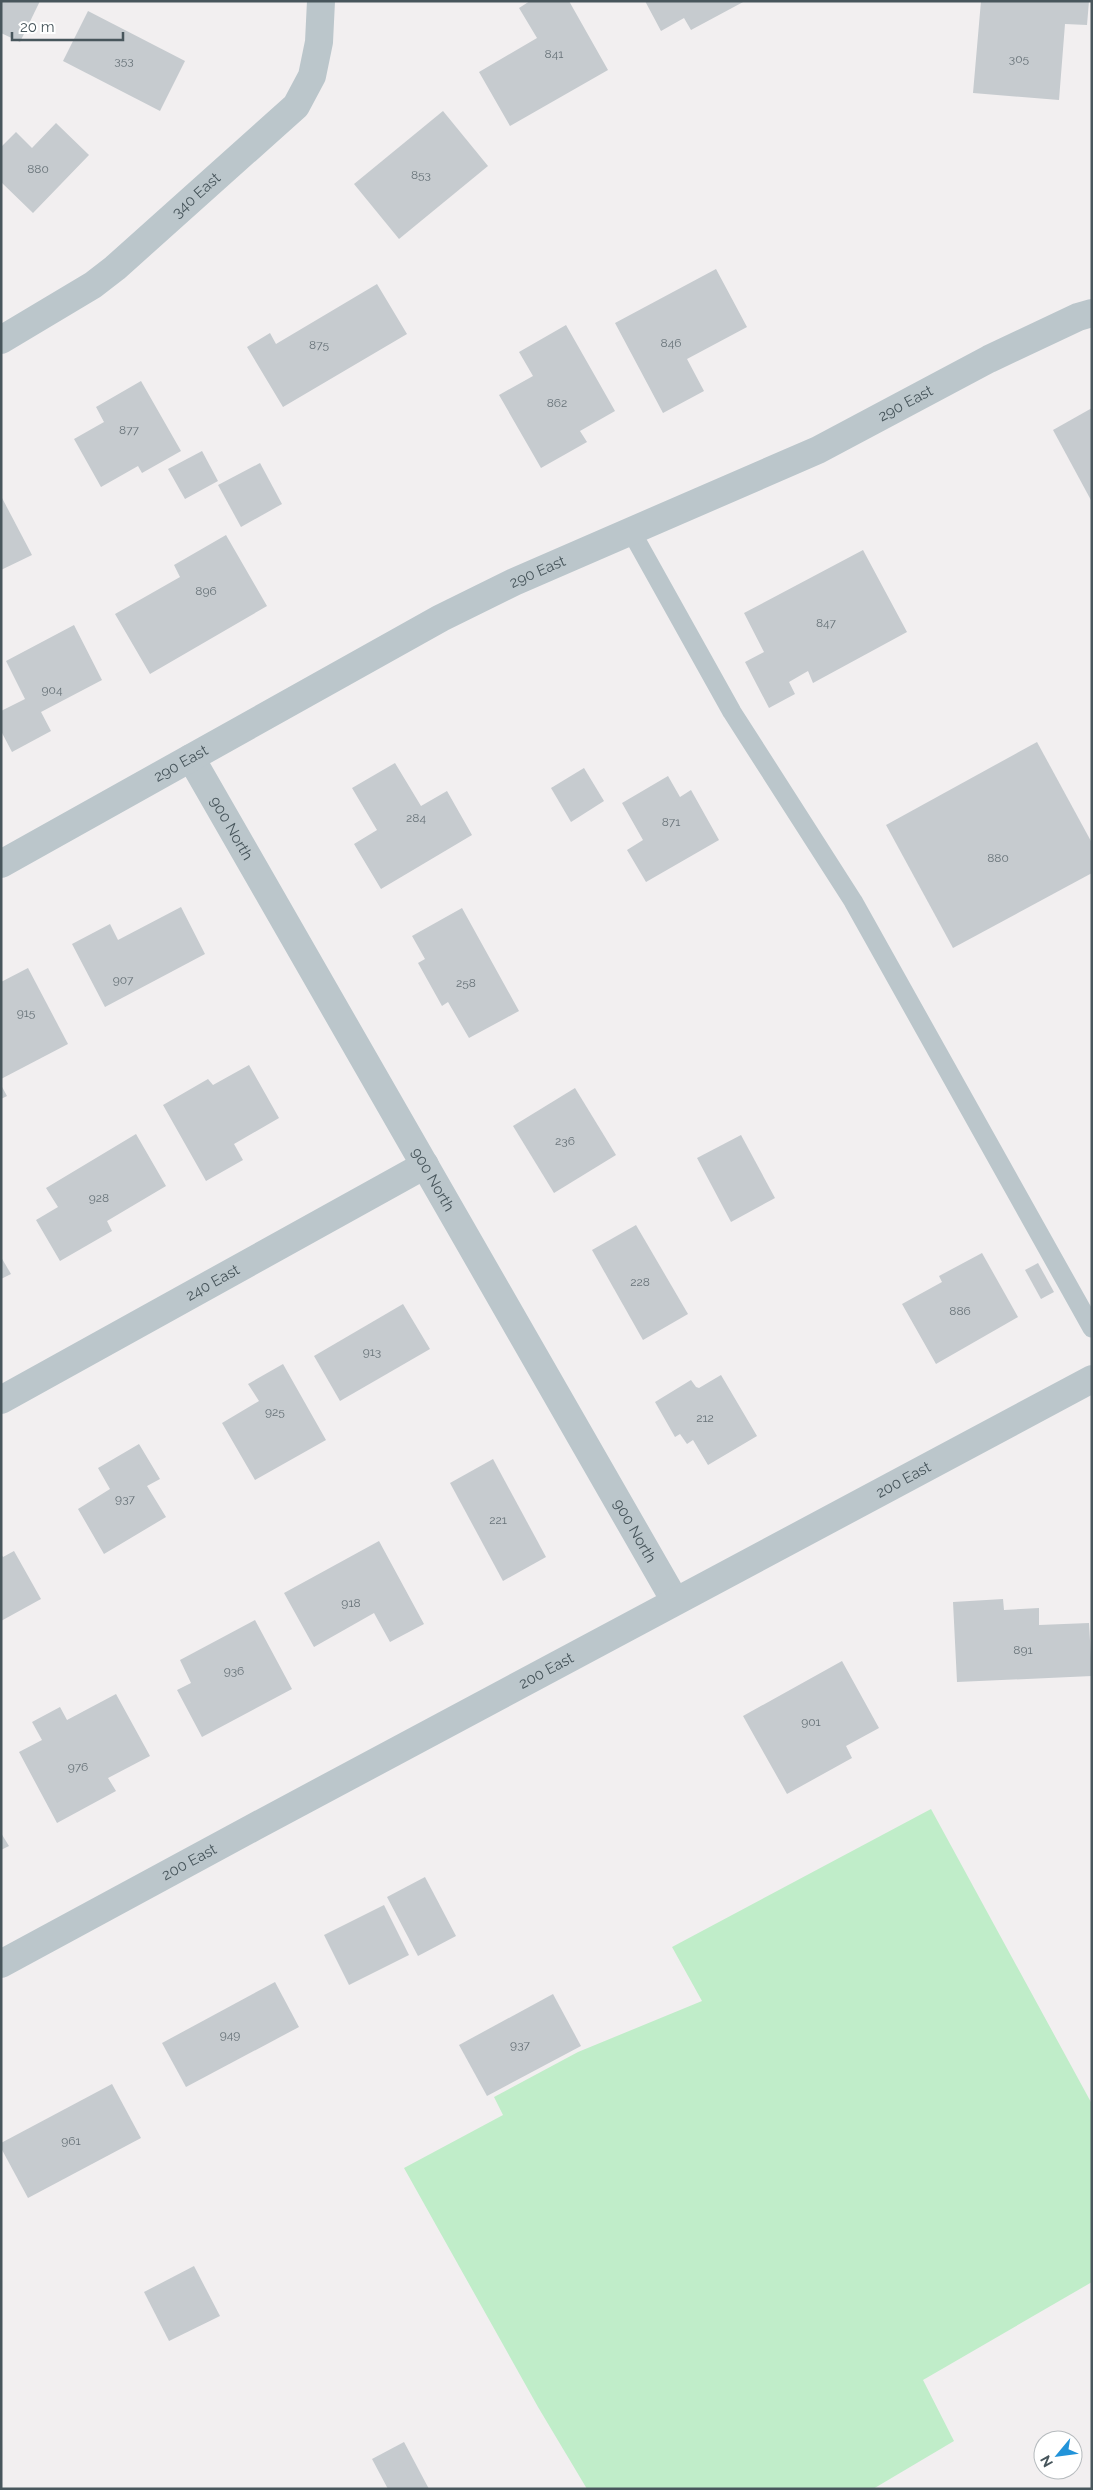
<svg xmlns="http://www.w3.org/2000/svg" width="1093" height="2490" font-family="Raleway,sans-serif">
  <rect width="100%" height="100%" fill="#f2eff0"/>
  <polygon fill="#c0edc9" points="931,1809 1092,2104 1092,2282 923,2380 954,2441 873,2489 587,2489 538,2407 404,2168 503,2115 494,2097 578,2052 702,2001 672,1947"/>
  <g fill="#c6cbcf">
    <polygon points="1,1 40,1 20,42 1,33"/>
    <polygon points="530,1 569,1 608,70 510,126 479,72 537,38 519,8"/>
    <polygon points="645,1 745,1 691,30 684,18 661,31"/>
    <polygon points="981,1 1089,1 1087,25 1065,24 1059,100 973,93"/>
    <polygon points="88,11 185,61 160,111 63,61"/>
    <polygon points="443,111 488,166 399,239 354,184"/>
    <polygon points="56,123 89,155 33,213 1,182 1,147 16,132 32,148"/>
    <polygon points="716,269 747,327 687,359 704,391 663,413 615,323"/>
    <polygon points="377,284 407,334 283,407 247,347 270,333 276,344"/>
    <polygon points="566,325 615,411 580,431 587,442 541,468 499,395 533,376 519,352"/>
    <polygon points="141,381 181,451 142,473 138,466 101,487 74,439 104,422 96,407"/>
    <polygon points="1092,408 1092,502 1053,430"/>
    <polygon points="202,451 218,481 185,499 168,469"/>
    <polygon points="260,463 282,504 241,527 218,485"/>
    <polygon points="1,496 32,555 1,570"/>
    <polygon points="226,535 267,606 150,674 115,614 180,577 174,565"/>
    <polygon points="863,550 907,632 813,683 808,671 789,682 795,694 769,708 745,662 764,652 744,613"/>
    <polygon points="74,625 102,680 41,712 51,731 12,752 1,731 1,711 25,699 6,661"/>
    <polygon points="1037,742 1092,843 1092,873 953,948 886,825"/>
    <polygon points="395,763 421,806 447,791 472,835 381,889 354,844 377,830 352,788"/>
    <polygon points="584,768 604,801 571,822 551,788"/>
    <polygon points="668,776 680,797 691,790 719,840 646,882 627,850 643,840 622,803"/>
    <polygon points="181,907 205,954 105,1007 72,944 110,924 118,940"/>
    <polygon points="462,908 519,1011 469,1038 448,1002 442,1006 418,963 425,959 412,936"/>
    <polygon points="28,968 68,1044 1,1079 1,982"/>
    <polygon points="249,1065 279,1118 234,1144 243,1160 206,1181 163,1105 208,1079 213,1085"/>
    <polygon points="1,1085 7,1096 1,1099"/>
    <polygon points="575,1088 616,1155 554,1193 513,1126"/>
    <polygon points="136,1134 166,1186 107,1221 112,1231 60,1261 36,1220 58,1207 46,1188"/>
    <polygon points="741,1135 775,1198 731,1222 697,1158"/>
    <polygon points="636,1225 688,1314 643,1340 592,1250"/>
    <polygon points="982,1253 1018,1317 936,1364 902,1304 942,1282 939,1276"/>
    <polygon points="1,1257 11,1274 1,1279"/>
    <polygon points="1038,1263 1054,1292 1041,1299 1025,1270"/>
    <polygon points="403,1304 430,1349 340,1401 314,1356"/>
    <polygon points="283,1364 326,1440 255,1480 222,1423 259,1401 248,1384"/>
    <polygon points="721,1375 757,1436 708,1465 693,1440 687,1444 680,1434 675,1437 655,1402 691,1380 696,1387 699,1388"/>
    <polygon points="139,1444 160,1479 147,1486 166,1517 104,1554 78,1509 110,1489 98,1468"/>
    <polygon points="493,1459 546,1557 503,1581 450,1483"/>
    <polygon points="379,1541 424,1624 390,1642 374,1613 314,1647 284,1593"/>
    <polygon points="14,1551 41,1599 1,1621 1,1554 3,1557"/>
    <polygon points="1003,1599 1004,1610 1039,1608 1039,1625 1089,1623 1092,1676 957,1682 953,1602"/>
    <polygon points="255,1620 292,1689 202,1737 177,1690 191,1683 180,1660"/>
    <polygon points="842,1661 879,1728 846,1746 852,1758 787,1794 743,1716"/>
    <polygon points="116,1694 150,1756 108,1778 116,1791 57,1823 19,1752 42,1740 32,1722 60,1707 67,1720"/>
    <polygon points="1,1833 9,1846 1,1850"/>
    <polygon points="425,1877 456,1936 418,1956 387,1897"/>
    <polygon points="384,1905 409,1955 349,1985 324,1935"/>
    <polygon points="275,1982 299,2027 186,2087 162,2043"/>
    <polygon points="553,1994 581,2046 487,2096 459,2045"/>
    <polygon points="112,2084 141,2138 28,2198 1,2148 1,2143"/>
    <polygon points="194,2266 220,2316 169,2341 144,2292"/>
    <polygon points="404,2442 429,2489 388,2489 372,2459"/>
  </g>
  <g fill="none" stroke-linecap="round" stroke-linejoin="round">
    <polyline stroke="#bbc6cb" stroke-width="19" points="631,531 732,712 853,901 1092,1328"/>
    <g stroke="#bbc6cb" stroke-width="28">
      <path id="s1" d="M1 340 93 285 115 268 296 106 312 76 319 42 321 1"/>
      <path id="s2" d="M191 758 675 1601"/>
      <path id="s3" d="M1 864 441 618 514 582 818 450 989 359 1078 317 1092 313"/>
      <path id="s4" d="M1 1400 425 1165"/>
    </g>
    <path stroke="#bbc6cb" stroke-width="28" id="s5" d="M1 1964 254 1827 1092 1379"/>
  </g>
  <g text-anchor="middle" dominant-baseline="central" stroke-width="4" stroke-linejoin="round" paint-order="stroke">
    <g font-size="12" fill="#687379">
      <text x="554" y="54">841</text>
      <text x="1019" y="59">305</text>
      <text x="124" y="61">353</text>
      <text x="38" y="169">880</text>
      <text x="421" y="175">853</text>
      <text x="671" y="343">846</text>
      <text x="319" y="345">875</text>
      <text x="557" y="403">862</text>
      <text x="129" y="430">877</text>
      <text x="206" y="591">896</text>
      <text x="826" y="623">847</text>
      <text x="52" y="690">904</text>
      <text x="416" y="818">284</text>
      <text x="671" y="822">871</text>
      <text x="998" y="858">880</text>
      <text x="123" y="980">907</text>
      <text x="466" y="983">258</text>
      <text x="26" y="1013">915</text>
      <text x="565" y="1141">236</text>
      <text x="99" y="1198">928</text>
      <text x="640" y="1282">228</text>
      <text x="960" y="1311">886</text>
      <text x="372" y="1352">913</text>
      <text x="275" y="1412">925</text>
      <text x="705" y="1418">212</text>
      <text x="125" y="1499">937</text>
      <text x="498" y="1520">221</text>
      <text x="351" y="1603">918</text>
      <text x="1023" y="1650">891</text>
      <text x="234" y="1671">936</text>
      <text x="811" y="1722">901</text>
      <text x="78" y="1767">976</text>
      <text x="230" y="2035">949</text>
      <text x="520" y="2045">937</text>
      <text x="71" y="2141">961</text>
    </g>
    <g font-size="15" fill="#48565c" stroke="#fff">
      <text stroke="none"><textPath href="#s1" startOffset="244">340 East</textPath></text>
      <text stroke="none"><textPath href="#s3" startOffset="1016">290 East</textPath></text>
      <text stroke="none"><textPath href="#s3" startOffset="611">290 East</textPath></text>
      <text stroke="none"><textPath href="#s3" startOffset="206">290 East</textPath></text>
      <text stroke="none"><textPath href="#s2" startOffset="81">900 North</textPath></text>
      <text stroke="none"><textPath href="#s2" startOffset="486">900 North</textPath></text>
      <text stroke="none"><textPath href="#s4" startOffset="242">240 East</textPath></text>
      <text stroke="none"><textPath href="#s5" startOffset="1024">200 East</textPath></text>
      <text stroke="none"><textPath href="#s2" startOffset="891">900 North</textPath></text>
      <text stroke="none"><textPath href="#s5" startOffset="619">200 East</textPath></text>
      <text stroke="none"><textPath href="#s5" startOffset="214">200 East</textPath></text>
    </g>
  </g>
  <rect width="1093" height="2490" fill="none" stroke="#48565c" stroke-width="5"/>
  <g transform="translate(1058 2455) rotate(241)"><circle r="24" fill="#ffffff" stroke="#b6bbbe"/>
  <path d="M0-4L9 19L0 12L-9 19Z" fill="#2293d9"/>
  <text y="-8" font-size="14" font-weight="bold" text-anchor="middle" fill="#48565c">N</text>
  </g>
  <path d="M12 32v8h111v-8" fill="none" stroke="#48565c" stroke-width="2.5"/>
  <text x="20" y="32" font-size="15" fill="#48565c" stroke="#ffffff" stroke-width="4" paint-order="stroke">20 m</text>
</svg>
